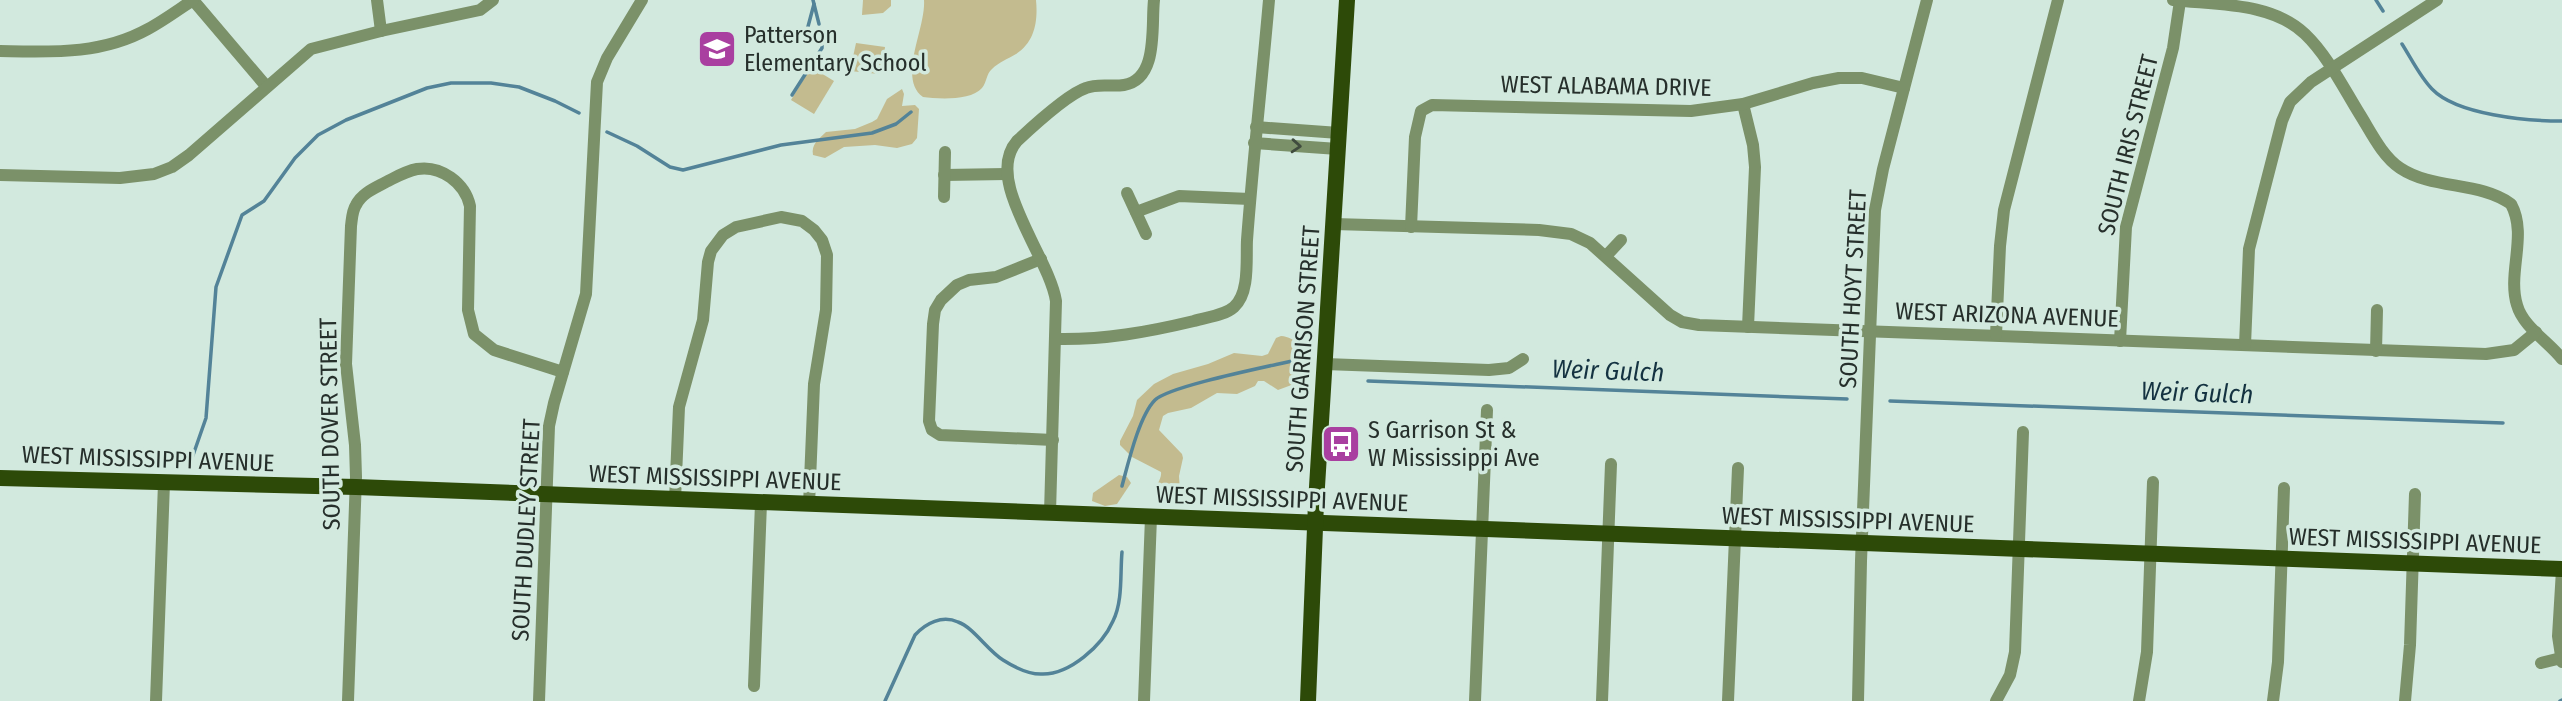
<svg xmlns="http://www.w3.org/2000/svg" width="2562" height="701" font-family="'Fira Sans Condensed',sans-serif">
  <rect width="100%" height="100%" fill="#d2e9de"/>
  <g fill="#c3bb8f">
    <polygon points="863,0 891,0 891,6 883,13 862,15"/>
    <path d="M924 0H1036C1038 21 1035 42 1016 54 1008 59 999 62 992 69 986 74 987 82 982 88 971 101 938 99 923 97 897 78 926 29 924 0Z"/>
    <polygon points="856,43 885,47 882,70 879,74 850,71"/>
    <polygon points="811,67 834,81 814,114 791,100"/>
    <path d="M902 89 904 94 902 106 915 105 919 109 917 138 912 144 897 148 875 145 844 147 825 158 813 155C811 144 819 139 826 132L855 129 872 122 877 119 887 99Z"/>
    <path d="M1281 336C1306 338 1306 366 1297 383L1278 390 1264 381H1258L1255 386 1237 394 1217 393 1191 408 1168 413 1163 416 1159 430 1182 454 1183 458 1179 476 1180 492 1170 499 1155 494C1155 485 1162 479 1161 472L1132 457 1120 445V441L1133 416 1137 400 1154 384 1173 374 1208 364 1234 353 1262 356 1268 354 1276 338Z"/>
    <polygon points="1119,475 1127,477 1131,483 1117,504 1105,506 1092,501 1093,493"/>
  </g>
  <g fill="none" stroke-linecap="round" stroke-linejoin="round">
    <g stroke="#538398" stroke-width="3.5">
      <polyline points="813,0 819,24"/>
      <polyline points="2376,0 2383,11"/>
      <polyline points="806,34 814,4"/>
      <path d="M2402 44C2411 58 2420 77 2432 89 2457 115 2527 121 2562 121"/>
      <polyline points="792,95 822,48 822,38"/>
      <polyline points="607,132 637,146 670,167 683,170 781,145 872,133 896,124 911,112"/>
      <polyline points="1368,381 1847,399"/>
      <polyline points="1890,401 2503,423"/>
      <polyline points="191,461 206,418 216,287 242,215 264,201 295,158 318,135 346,120 427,88 451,83 491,83 519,87 555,101 579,113"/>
      <path d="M1122 486C1128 464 1139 416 1155 400 1169 386 1271 366 1296 360"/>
      <path d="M885 701 915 635C926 623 942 615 958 622 973 627 988 651 1003 660 1014 667 1029 675 1043 674 1070 674 1102 646 1113 621 1123 601 1120 574 1122 552"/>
      <polyline points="2560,701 2562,700"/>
    </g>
    <g stroke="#7b9169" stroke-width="12">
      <polyline points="193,0 266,86"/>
      <polyline points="377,0 381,31"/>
      <path d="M2173 0C2216 5 2272 2 2305 34 2327 55 2343 87 2359 113 2371 132 2382 156 2400 168 2433 190 2479 181 2511 204 2528 235 2507 273 2517 305 2523 327 2549 342 2562 359"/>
      <path d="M0 51C51 52 101 55 148 29 163 21 178 10 193 0"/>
      <polyline points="1743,104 1753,145 1755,167 1748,327"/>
      <polyline points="1256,127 1339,133"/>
      <polyline points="1254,143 1338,149"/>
      <polyline points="0,175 120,178 154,174 172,167 189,155 311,49 381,31 480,10 493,0"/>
      <polyline points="944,175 1006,174"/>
      <polyline points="1127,193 1146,234"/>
      <polyline points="944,197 945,152"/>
      <polyline points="1136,212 1179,196 1250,199"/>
      <polyline points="1334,224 1539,230 1571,234 1590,243 1670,315 1682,322 1699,325 2486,354 2514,350 2536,332"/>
      <polyline points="1411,227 1415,137 1421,111 1432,105 1691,111 1743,104 1813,83 1839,78 1862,78 1904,88"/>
      <polyline points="1606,256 1621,240"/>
      <polyline points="1041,259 996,277 969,280 957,285 941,300 935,310 933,324 929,421 932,430 940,435 1053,440"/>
      <polyline points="1996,335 2000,246 2004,210 2058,0"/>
      <path d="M1056 339C1104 340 1148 332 1194 321 1206 317 1224 316 1234 307 1250 293 1246 259 1247 240 1253 160 1262 80 1269 0"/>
      <polyline points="2120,341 2126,227 2173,48 2180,1"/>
      <polyline points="2245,345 2249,249 2282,121 2290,102 2311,82 2437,0"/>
      <polyline points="2376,351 2377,310"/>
      <polyline points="1325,364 1489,370 1509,368 1523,359"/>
      <polyline points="675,500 679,407 703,320 708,262 711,251 723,235 736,227 781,217 802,221 814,230 822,240 827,255 826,310 814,384 809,505"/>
      <path d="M1050 513 1056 301C1049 256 983 180 1017 141 1032 127 1068 94 1086 88 1098 83 1111 87 1124 85 1159 79 1151 26 1154 0"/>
      <polyline points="2562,570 2558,636 2562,662"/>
      <polyline points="2541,663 2561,658"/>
      <polyline points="754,686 761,503"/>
      <polyline points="156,701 164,483"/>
      <path d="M348 701 356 477 355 445 346 364 351 226C352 219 352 211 356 205 362 193 375 188 386 182 396 177 406 171 417 169 441 165 465 183 470 206L468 310 474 334 494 350 563 372"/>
      <polyline points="539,701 549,426 554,403 586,294 597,82 607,58 642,0"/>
      <polyline points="1144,701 1151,517"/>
      <polyline points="1475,701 1487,410"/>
      <polyline points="1602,701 1611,464"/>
      <polyline points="1728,701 1738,468"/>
      <polyline points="1858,701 1861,561 1875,210 1883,169 1927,0"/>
      <polyline points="1996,701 2010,675 2015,652 2023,432"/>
      <polyline points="2139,701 2147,652 2153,482"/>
      <polyline points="2273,701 2278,662 2284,488"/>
      <polyline points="2405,701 2410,645 2415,494"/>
    </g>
    <g stroke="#2d4a08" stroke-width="16">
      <polyline points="0,478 356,487 2562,569"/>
      <polyline points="1308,701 1316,503 1347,0"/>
    </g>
  </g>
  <defs><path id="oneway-chevron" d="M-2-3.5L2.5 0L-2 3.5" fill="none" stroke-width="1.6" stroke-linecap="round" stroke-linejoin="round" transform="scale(1.75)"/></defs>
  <use stroke="#404c3e" href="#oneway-chevron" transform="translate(1296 146) rotate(4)"/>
  <defs>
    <g id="school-square" transform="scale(2.0125)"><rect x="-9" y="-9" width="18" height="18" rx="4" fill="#a93fa0" stroke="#d2e9de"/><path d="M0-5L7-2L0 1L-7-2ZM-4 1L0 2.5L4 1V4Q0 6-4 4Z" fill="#fff"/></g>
    <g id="bus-square" transform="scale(2.0125)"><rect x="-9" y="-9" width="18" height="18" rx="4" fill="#a93fa0" stroke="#d2e9de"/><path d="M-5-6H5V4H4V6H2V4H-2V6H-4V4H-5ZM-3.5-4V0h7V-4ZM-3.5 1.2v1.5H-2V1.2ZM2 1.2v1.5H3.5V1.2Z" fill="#fff"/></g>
  </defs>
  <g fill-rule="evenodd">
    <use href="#school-square" x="717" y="49"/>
    <use href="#bus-square" x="1341" y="444"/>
  </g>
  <g text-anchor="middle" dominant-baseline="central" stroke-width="7" stroke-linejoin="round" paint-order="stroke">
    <g font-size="24" fill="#262f2b" stroke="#d2e9de" text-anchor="start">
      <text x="744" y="35">Patterson<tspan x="744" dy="28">Elementary School</tspan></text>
      <text x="1368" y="430">S Garrison St &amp;<tspan x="1368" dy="28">W Mississippi Ave</tspan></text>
    </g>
    <g font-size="24" fill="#262f2b" stroke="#d2e9de">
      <text transform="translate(1606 86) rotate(1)">WEST ALABAMA DRIVE</text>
      <text transform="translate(2128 145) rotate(-76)">SOUTH IRIS STREET</text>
      <text transform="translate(1853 289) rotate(-87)">SOUTH HOYT STREET</text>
      <text transform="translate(2007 315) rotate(2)">WEST ARIZONA AVENUE</text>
      <text transform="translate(1303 349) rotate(-86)">SOUTH GARRISON STREET</text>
      <text transform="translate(330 424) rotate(-91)">SOUTH DOVER STREET</text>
      <text transform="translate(148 459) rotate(2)">WEST MISSISSIPPI AVENUE</text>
      <text transform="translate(715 478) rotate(2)">WEST MISSISSIPPI AVENUE</text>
      <text transform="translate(1282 499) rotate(2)">WEST MISSISSIPPI AVENUE</text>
      <text transform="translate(1848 520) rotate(2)">WEST MISSISSIPPI AVENUE</text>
      <text transform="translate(526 530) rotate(-87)">SOUTH DUDLEY STREET</text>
      <text transform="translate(2415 541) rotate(2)">WEST MISSISSIPPI AVENUE</text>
    </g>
    <g font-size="26" font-style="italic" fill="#143241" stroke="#d2e9de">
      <text transform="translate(1608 371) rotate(2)">Weir Gulch</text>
      <text transform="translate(2197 393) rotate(2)">Weir Gulch</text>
    </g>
  </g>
</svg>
